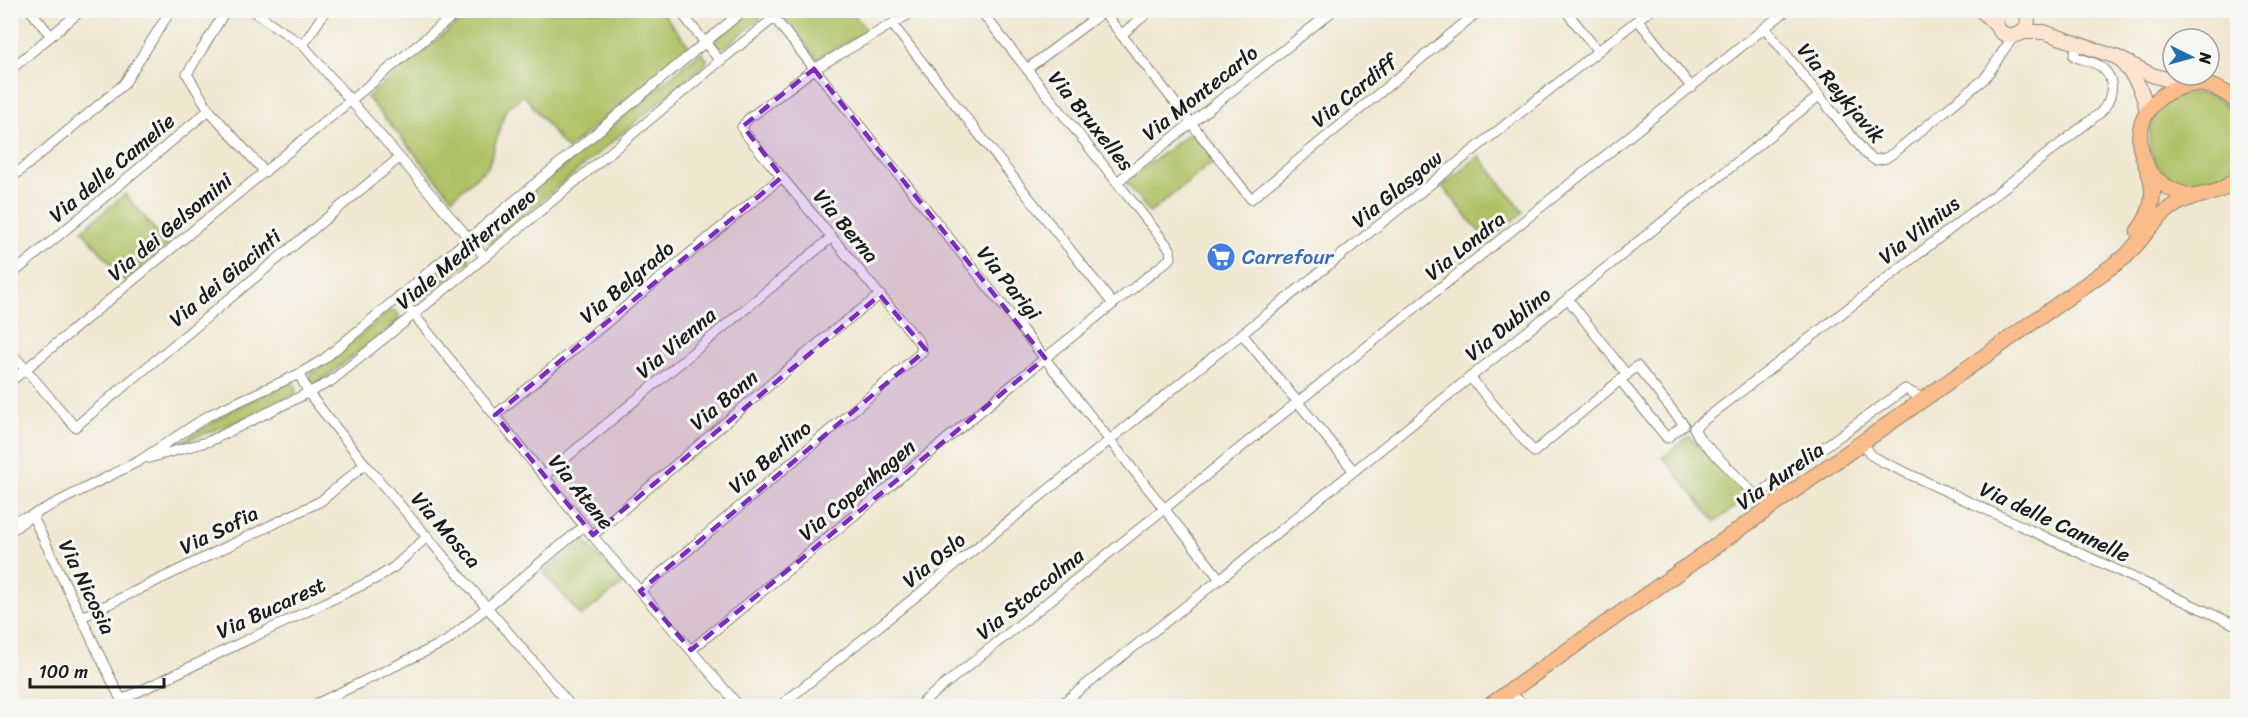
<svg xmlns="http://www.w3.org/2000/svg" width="2248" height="717" font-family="Sriracha,sans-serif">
  <rect width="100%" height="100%" fill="#f6f6f2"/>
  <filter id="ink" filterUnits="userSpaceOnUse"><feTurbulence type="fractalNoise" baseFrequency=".0167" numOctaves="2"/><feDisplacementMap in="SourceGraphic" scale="12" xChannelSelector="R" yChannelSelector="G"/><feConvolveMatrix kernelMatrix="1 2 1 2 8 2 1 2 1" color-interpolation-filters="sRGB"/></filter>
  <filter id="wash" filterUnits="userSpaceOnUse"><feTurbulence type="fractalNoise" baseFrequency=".008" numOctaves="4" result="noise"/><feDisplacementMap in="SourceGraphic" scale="24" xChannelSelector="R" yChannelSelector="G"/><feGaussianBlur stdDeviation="1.35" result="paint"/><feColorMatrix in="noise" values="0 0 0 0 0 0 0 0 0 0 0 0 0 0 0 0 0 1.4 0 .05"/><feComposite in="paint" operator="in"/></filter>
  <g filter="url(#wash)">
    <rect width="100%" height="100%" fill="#f0e7d0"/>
    <g fill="#afc165" stroke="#666e40" stroke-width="1.5">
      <polygon points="472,11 661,11 689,46 567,150 524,95 506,109 488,167 452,198 367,97"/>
      <polygon points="751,11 758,11 760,19 725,47 717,48 715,45 716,39"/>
      <polygon points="795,11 851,11 867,31 817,59 785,19"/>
      <polygon points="702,53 707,59 706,63 492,242 488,242 484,239 485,232 698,54"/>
      <circle cx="2195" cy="139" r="46"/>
      <polygon points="1192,131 1214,161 1150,213 1126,182"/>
      <polygon points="1479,156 1523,212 1487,241 1442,186"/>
      <polygon points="125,194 168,245 125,281 82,230"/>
      <polygon points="462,251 466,251 469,254 469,261 423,298 415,298 415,290"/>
      <polygon points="390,310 393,310 398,313 399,317 396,322 328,376 315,383 310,382 310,374 321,368"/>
      <polygon points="290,382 296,386 296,393 240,420 176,445 234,409"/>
      <polygon points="1689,436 1748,497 1715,522 1663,457"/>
      <polygon points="584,540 623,584 581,616 544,572"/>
    </g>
  </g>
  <g filter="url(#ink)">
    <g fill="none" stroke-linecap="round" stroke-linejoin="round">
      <g stroke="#868276" stroke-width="11">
        <g id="street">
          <polyline points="30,10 51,36"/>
          <polyline points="226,10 187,74 209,110 265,172"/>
          <polyline points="251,10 303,45 485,257"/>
          <polyline points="679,10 720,61"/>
          <polyline points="768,10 1220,579"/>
          <polyline points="1102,10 1251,199 1480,10"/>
          <polyline points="1565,10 1598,51"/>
          <polyline points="1638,20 1692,88"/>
          <polyline points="892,24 1113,304"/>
          <path d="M1765 28 1866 154 1875 160 1886 158 1895 152 1984 79C1996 65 2002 49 2015 36"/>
          <polyline points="1121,35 1151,10"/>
          <polyline points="303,45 326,10"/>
          <polyline points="1027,69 1103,12"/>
          <polyline points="10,70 82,10"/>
          <polyline points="10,179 124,84 171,10"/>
          <polyline points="1117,182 1334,10"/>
          <polyline points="10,276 209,110"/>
          <polyline points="399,296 584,526 739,706"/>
          <polyline points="1568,299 1627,375"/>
          <polyline points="1242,334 1354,471"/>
          <polyline points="10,351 75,427 399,158"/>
          <polyline points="299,374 309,394 365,464 571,706"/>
          <polyline points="1470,377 1534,452 1637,366 1684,425 1667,438 1620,380"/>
          <polyline points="10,382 460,10"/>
          <polyline points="495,415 782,177"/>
          <path d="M1694 428 2100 113C2112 100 2118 80 2101 67 2093 61 2082 60 2074 56L2077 43"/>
          <polyline points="1694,428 1700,439 1754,494 1763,491 1905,389 1924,399"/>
          <polyline points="1863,443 1871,455 1883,462 2238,626"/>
          <polyline points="149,458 210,441 330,382 485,257 720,61 784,10"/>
          <polyline points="544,476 832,237"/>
          <polyline points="32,515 124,706"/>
          <polyline points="10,521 27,517"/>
          <polyline points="10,532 32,515 139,461 211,414 299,374 324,359 744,10"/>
          <polyline points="593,535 833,331 880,295"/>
          <polyline points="640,591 922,352 920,343 744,132 742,127 748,119 814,69 916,10"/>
          <polyline points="82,617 321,501 365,464"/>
          <polyline points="691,650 1045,358 1171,258 1170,249 980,10"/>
          <polyline points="1509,693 1526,706"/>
          <polyline points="121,700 375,579 394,567 428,536"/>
          <polyline points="312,706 447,641 584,526"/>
          <polyline points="780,706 1214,356 1650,10"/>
          <polyline points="918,706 1787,10"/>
          <polyline points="1059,706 1220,579 1819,96"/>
        </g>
      </g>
      <g stroke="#868276" stroke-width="16">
        <g id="secondary">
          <polyline points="1981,10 1996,25"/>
          <path d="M1999 10C1982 43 2041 45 2025 10"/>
          <polyline points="2022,32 2044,32 2116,57 2152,75 2186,85"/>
          <path d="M2124 65C2137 79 2144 93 2147 112"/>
        </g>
      </g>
      <g stroke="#868276" stroke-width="17">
        <g id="primary">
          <path d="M2149 172C2163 187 2175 193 2195 197"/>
          <path d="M2138 231C2152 214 2157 191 2148 170 2145 161 2141 154 2140 144 2137 116 2157 93 2183 86 2203 80 2223 89 2238 102"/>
          <path d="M1489 706 2125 257C2143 239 2158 212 2182 201 2206 191 2215 198 2238 178"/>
        </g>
      </g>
      <use href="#street" stroke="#fff" stroke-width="9"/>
      <use href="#secondary" stroke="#fde4d0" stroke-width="14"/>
      <use href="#primary" stroke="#f9bc8a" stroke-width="15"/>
    </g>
  </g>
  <path fill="#7b2cbf" fill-opacity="0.2" stroke="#7b2cbf" stroke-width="4.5" stroke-dasharray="12 8" stroke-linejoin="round" d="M814 69 1045 358 691 650 640 591 926 350 880 295 593 535 495 415 782 177 743 126Z"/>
  <defs>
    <g id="supermarket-disc" transform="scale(1.5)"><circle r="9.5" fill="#3f7fe0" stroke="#f6f6f2"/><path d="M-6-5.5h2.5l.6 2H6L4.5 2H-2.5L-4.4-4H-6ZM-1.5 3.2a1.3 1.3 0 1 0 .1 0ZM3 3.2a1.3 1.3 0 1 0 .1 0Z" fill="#fff"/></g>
  </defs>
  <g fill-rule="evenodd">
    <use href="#supermarket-disc" x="1221" y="257"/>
  </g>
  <g text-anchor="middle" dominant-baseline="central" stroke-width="6" stroke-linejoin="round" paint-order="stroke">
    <g font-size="21" fill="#1c1c1c" stroke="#f6f6f2">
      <text transform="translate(1354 91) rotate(-39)">Via Cardiff</text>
      <text transform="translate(1200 93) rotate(-38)">Via Montecarlo</text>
      <text transform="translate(1841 93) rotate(50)">Via Reykjavik</text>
      <text transform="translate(1091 121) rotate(51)">Via Bruxelles</text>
      <text transform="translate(112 168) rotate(-40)">Via delle Camelie</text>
      <text transform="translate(1397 189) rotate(-39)">Via Glasgow</text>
      <text transform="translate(846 226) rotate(50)">Via Berna</text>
      <text transform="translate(170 227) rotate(-40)">Via dei Gelsomini</text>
      <text transform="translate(1919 230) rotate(-38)">Via Vilnius</text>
      <text transform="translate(1465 246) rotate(-39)">Via Londra</text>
      <text transform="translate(466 249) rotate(-40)">Viale Mediterraneo</text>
      <text transform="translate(225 278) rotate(-40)">Via dei Giacinti</text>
      <text transform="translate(627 282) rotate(-40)">Via Belgrado</text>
      <text transform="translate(1009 283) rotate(51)">Via Parigi</text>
      <text transform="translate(1508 324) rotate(-39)">Via Dublino</text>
      <text transform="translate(676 343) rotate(-40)">Via Vienna</text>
      <text transform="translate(724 400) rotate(-40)">Via Bonn</text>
      <text transform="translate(770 457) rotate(-40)">Via Berlino</text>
      <text transform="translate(1780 476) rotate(-35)">Via Aurelia</text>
      <text transform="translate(857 490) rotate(-40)">Via Copenhagen</text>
      <text transform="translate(581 492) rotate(51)">Via Atene</text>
      <text transform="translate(2055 522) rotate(25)">Via delle Cannelle</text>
      <text transform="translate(219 530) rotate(-26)">Via Sofia</text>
      <text transform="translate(446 530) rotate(49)">Via Mosca</text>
      <text transform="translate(934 560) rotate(-39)">Via Oslo</text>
      <text transform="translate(87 587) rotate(64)">Via Nicosia</text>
      <text transform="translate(1030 594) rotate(-39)">Via Stoccolma</text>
      <text transform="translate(271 608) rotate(-25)">Via Bucarest</text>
    </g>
    <g font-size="21" fill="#366cbe" stroke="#f6f6f2" text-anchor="start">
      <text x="1242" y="257">Carrefour</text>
    </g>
  </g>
  <rect width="2248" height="717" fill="none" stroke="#f6f6f2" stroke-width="36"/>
  <g transform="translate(2191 57) rotate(95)"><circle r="28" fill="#f6f6f2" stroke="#9f9f9c" stroke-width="1.5"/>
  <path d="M0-4.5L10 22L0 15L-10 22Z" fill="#1f6fb2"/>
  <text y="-9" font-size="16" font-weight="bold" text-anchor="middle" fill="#1c1c1c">N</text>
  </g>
  <path d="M30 678v9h134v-9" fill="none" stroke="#1c1c1c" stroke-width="3"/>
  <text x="39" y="678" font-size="18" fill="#1c1c1c" stroke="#f6f6f2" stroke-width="4.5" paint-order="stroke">100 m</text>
</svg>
